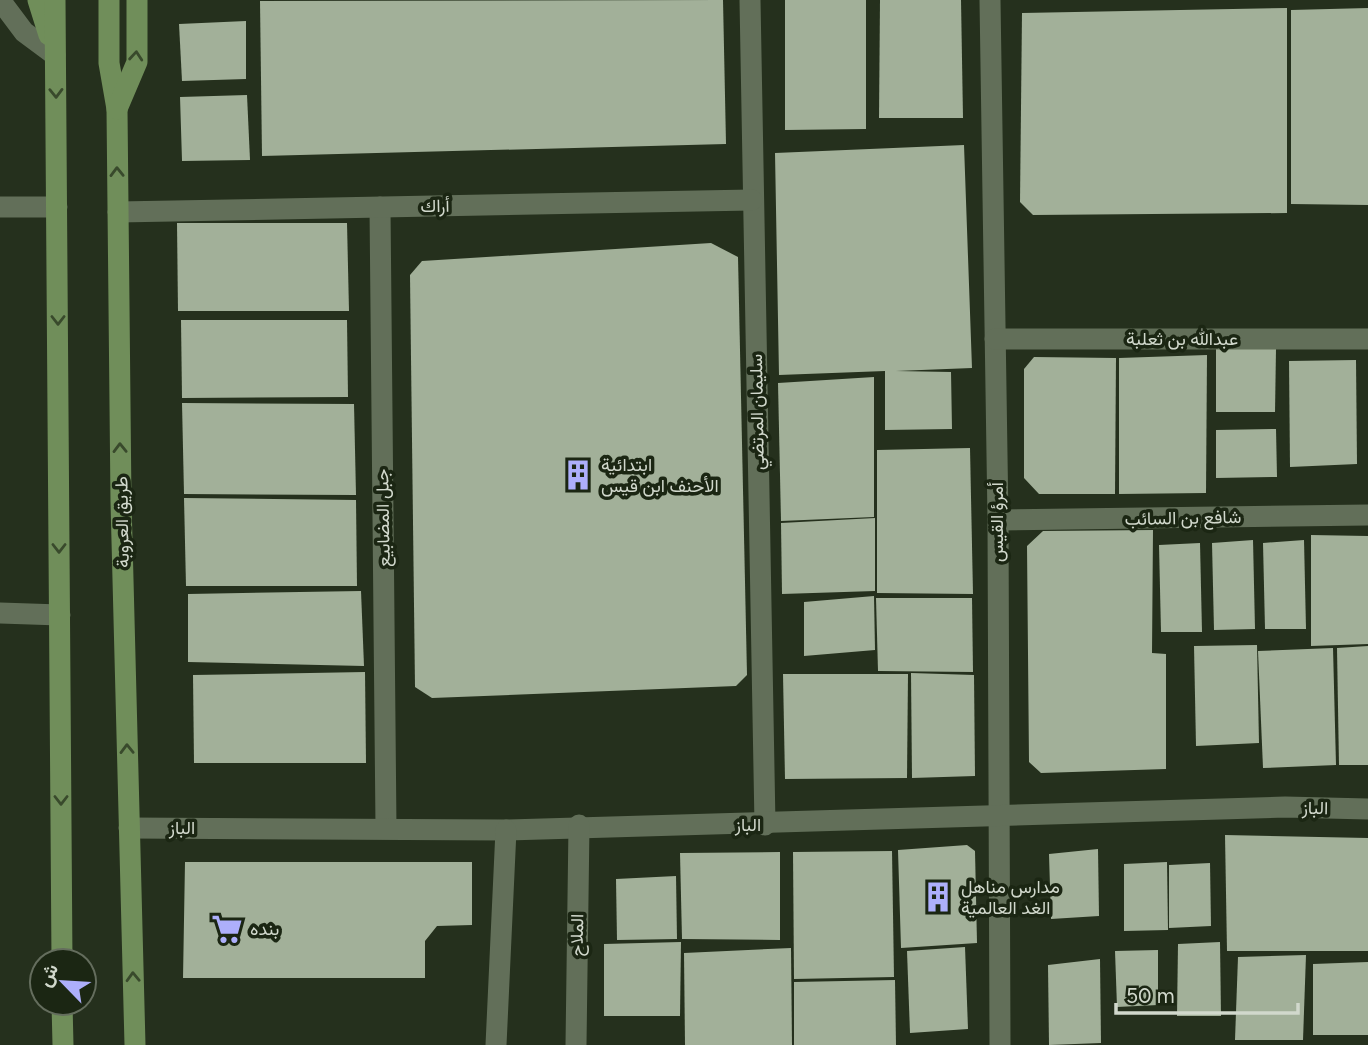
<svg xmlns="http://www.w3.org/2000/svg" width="1368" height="1045" font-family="Figtree,Vazirmatn,sans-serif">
  <rect width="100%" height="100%" fill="#25301d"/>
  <g fill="#a2b099">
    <polygon points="723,0 726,144 262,156 260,1"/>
    <polygon points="785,0 866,0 866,129 785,130"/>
    <polygon points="880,0 961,0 963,118 879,118"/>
    <polygon points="1287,8 1287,213 1033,215 1020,202 1022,13"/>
    <polygon points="1368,8 1368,205 1291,204 1291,10"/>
    <polygon points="246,21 246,79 182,81 179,24"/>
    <polygon points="247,95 250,160 182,161 180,97"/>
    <polygon points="964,145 972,368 896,371 951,372 952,429 885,430 885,371 779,375 775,153"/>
    <polygon points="177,223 347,223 349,311 178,311"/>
    <polygon points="711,243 738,257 747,675 736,686 432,698 415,687 410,275 422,261"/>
    <polygon points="181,320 347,320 348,397 182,398"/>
    <polygon points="1216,348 1276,349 1275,412 1216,412"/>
    <polygon points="1207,355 1206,493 1119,494 1119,358"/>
    <polygon points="1034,357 1116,358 1115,494 1039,494 1024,478 1024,369"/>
    <polygon points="1356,360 1357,464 1290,467 1289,361"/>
    <polygon points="874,377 874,517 781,521 778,383"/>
    <polygon points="182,403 354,404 356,495 184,494"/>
    <polygon points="1276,429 1277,477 1216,478 1216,430"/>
    <polygon points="970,448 973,594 877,593 877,450"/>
    <polygon points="184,498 356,500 357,586 186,586"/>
    <polygon points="875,518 875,591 782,594 781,523"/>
    <polygon points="1153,530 1152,653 1166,654 1166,769 1041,773 1029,762 1027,546 1043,531"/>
    <polygon points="1311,535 1368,536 1368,644 1311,646"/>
    <polygon points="1253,540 1255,629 1214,630 1212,543"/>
    <polygon points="1304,540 1306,629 1265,629 1263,543"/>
    <polygon points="1200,543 1202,632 1161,632 1159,545"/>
    <polygon points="361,591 364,666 188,662 188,594"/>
    <polygon points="874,596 875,650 804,656 804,602"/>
    <polygon points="876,598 972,598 973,672 878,671"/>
    <polygon points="1257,645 1259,743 1196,746 1194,646"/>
    <polygon points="1368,646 1368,765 1339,765 1337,648"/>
    <polygon points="1333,648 1336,765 1263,768 1258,651"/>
    <polygon points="365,672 366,763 194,763 193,675"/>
    <polygon points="911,673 974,675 975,776 912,778"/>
    <polygon points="783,674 908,674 907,778 785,779"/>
    <polygon points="1225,835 1368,838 1368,951 1227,951"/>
    <polygon points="967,845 975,851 977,943 901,948 898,850"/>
    <polygon points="1098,849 1099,916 1051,919 1049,854"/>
    <polygon points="892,851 894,977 794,979 793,852"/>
    <polygon points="780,852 780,940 682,939 680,853"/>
    <polygon points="185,862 472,862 472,925 437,926 425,941 425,978 183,978"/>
    <polygon points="1167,862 1168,930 1124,931 1124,864"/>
    <polygon points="1210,863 1211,926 1169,928 1169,865"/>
    <polygon points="676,876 677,939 617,940 616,879"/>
    <polygon points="681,942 680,1016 604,1016 604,944"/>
    <polygon points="1220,942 1221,1016 1177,1016 1178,944"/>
    <polygon points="965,947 968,1029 910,1033 907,951"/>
    <polygon points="791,948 792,1045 685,1045 684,953"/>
    <polygon points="1158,950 1158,1005 1117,1007 1115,951"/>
    <polygon points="1306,955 1303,1040 1235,1040 1238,957"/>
    <polygon points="1100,959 1101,1043 1049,1045 1048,965"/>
    <polygon points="1368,962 1368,1035 1313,1035 1313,964"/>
    <polygon points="895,980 896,1045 794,1045 794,982"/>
  </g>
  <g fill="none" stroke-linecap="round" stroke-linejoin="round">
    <g stroke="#626f59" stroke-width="21">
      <polyline points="0,0 24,32 55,55"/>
      <polyline points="750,0 765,825"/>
      <polyline points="990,0 998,520 1000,1045"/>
      <polyline points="0,207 57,207"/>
      <polyline points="380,207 386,828"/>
      <polyline points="118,212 752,200"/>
      <polyline points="995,339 1368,339"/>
      <polyline points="998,520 1368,515"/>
      <polyline points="0,613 60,615"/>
      <polyline points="129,828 506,830 1285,807 1368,809"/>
      <polyline points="496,1045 506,830"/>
      <polyline points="576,1045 579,825"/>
    </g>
    <g stroke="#708e5a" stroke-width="21">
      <polyline points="38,0 49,35"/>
      <polyline points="55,0 62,961"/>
      <polyline points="109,0 109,63 117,109 121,502 135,1045"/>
      <polyline points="117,109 137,62 137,0"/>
      <polyline points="62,1003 63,1045"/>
    </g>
  </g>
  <defs><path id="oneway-chevron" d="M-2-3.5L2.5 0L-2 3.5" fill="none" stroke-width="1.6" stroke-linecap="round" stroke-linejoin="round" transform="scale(1.75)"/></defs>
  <g stroke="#394a2c">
    <use href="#oneway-chevron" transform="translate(136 56) rotate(-85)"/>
    <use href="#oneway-chevron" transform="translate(56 93) rotate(89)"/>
    <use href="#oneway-chevron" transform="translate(117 172) rotate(-91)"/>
    <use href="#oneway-chevron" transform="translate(58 320) rotate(90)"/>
    <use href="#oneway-chevron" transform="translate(120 448) rotate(-91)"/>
    <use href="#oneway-chevron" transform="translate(59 548) rotate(90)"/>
    <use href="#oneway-chevron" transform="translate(127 749) rotate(-91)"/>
    <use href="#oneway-chevron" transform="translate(61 800) rotate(90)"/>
    <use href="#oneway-chevron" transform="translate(133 977) rotate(-92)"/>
  </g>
  <defs>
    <g id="building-bare" transform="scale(2.415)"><path d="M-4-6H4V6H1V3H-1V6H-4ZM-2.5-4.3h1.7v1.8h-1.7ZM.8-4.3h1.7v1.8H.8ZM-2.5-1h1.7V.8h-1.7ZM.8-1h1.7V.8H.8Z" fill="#adaffb" stroke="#1b2613" stroke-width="2.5" paint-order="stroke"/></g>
    <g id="supermarket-bare" transform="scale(2.415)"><path d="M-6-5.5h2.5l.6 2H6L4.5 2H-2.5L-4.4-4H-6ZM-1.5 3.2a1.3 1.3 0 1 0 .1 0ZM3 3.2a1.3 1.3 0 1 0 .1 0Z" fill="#adaffb" stroke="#1b2613" stroke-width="2.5" paint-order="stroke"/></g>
  </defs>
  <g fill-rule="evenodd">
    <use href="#building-bare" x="578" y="475"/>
    <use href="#building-bare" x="938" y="897"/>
    <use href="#supermarket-bare" x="227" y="929"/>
  </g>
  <g text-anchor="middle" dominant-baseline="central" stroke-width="7" stroke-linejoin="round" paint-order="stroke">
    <g font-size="18" fill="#d1d8cc" stroke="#1b2613">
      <text transform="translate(435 206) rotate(-1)">أراك</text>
      <text x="1182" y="339">عبدالله بن ثعلبة</text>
      <text transform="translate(757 412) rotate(-91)">سليمان المرتضي</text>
      <text transform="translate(383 518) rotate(-91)">جبل المضابيع</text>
      <text transform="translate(1183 518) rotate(-1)">شافع بن السائب</text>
      <text transform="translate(122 522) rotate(-91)">طريق العروبة</text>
      <text transform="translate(997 522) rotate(-90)">أمرؤ القيس</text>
      <text transform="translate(1315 808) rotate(1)">الباز</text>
      <text x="748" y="825">الباز</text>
      <text x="182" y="828">الباز</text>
      <text transform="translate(577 935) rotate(-89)">الملاح</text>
    </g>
    <g font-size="18" fill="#d1d8cc" stroke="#1b2613" text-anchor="start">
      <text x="601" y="465">ابتدائية<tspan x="601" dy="21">الأحنف ابن قيس</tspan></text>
      <text x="961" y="887">مدارس مناهل<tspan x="961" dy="21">الغد العالمية</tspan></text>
      <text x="250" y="929">بنده</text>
    </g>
  </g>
  <g transform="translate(63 982) rotate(295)"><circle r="33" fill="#1b2613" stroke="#646d5d" stroke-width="2"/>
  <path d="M0-5L12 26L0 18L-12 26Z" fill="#adaffb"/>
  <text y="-10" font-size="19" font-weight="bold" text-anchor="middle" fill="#d1d8cc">ش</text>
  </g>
  <path d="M1116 1003v10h182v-10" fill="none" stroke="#d1d8cc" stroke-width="3.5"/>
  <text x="1126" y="1003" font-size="21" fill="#d1d8cc" stroke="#1b2613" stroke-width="5" paint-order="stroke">50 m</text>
</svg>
